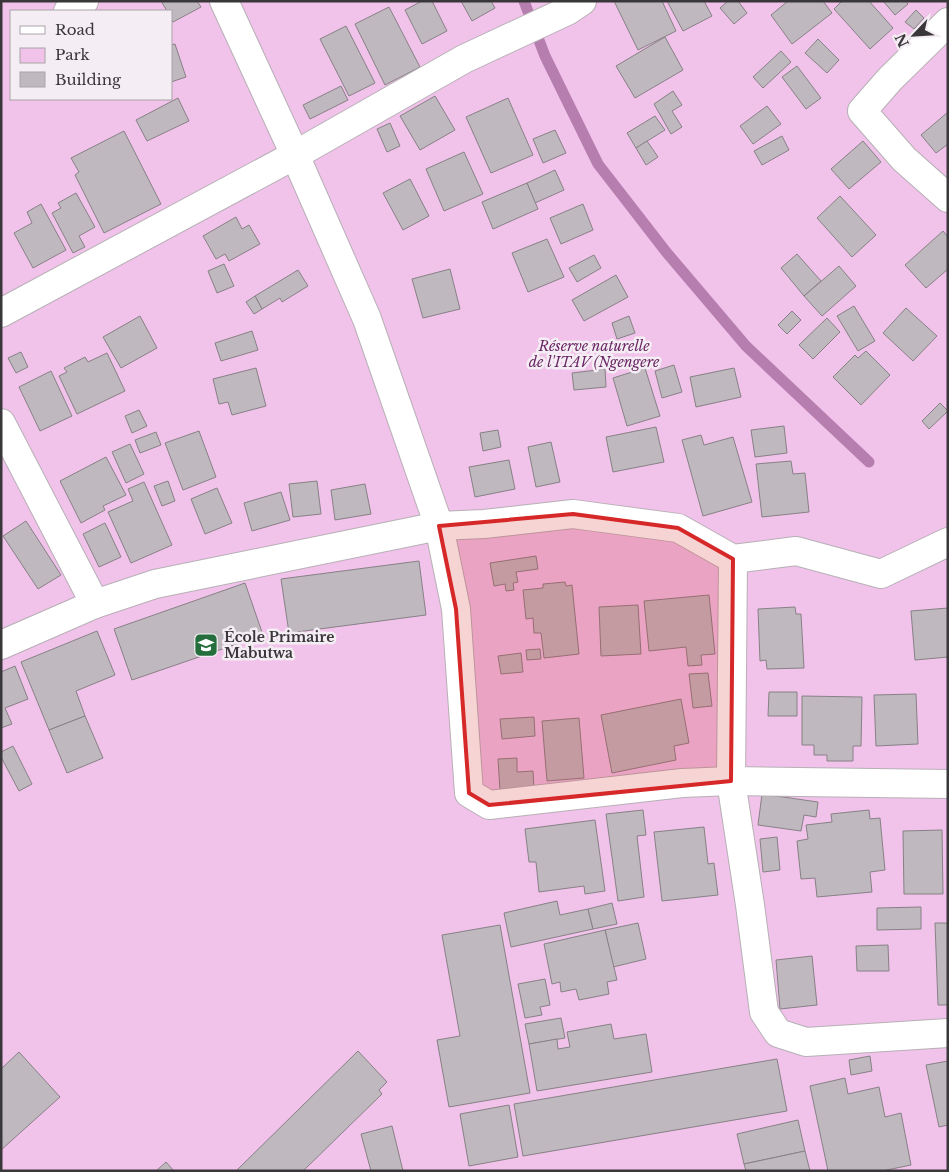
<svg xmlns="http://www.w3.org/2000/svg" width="949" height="1172" font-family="'Libre Baskerville',serif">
  <rect width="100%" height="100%" fill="#f4edf3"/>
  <path fill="#f1c2ea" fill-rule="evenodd" d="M1 1H948V1171H1ZM11 11H171V99H11Z"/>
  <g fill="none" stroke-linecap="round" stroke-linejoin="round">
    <polyline stroke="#b67eaf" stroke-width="11" points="524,1 545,56 598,164 667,253 746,346 869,462"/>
  </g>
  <g fill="#bfb8be" stroke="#878186">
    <polygon points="161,1 197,1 201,7 173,22 171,19 171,11 167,11"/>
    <polygon points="422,1 432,1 447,31 422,44 405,10"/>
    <polygon points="461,1 491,1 495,8 472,21"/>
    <polygon points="614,1 662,1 676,31 638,50"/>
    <polygon points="667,1 704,1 712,16 683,31"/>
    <polygon points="728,1 738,1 747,13 734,24 720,8"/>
    <polygon points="788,1 823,1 832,13 792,44 771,15"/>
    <polygon points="842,1 869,1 893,28 870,49 834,9"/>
    <polygon points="883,1 906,1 908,4 895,15"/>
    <polygon points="389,7 420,67 385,85 355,24"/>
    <polygon points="916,10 924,18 914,29 905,22"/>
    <polygon points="346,26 375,83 349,96 320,39"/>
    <polygon points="665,37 683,70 635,98 616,66"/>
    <polygon points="818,39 839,60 827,73 805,53"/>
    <polygon points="175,44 186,77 171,82 171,45"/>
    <polygon points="781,51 791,62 763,88 753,77"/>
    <polygon points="797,66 821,98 806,109 782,77"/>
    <polygon points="341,86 348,100 310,119 303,105"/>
    <polygon points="673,91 682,105 672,111 682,127 671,134 654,104"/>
    <polygon points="435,96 455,130 420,150 400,116"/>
    <polygon points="178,98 189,121 147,141 136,120"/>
    <polygon points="508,98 533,155 491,173 466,117"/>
    <polygon points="767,106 781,124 753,144 740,126"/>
    <polygon points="948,112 948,144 936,153 921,135"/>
    <polygon points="655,116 665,130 636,148 627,133"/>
    <polygon points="390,123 400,146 387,152 377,129"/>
    <polygon points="555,130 566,153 543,163 533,139"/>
    <polygon points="124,131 161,204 104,233 75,175 79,172 71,158"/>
    <polygon points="782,136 789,150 762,165 754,151"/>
    <polygon points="647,141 658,157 646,165 636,148"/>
    <polygon points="863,141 881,162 849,189 831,169"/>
    <polygon points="464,152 483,194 444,211 426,169"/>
    <polygon points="555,170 564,190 535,203 527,183"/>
    <polygon points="410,179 429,216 403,230 383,193"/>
    <polygon points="527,183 538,209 493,229 482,202"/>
    <polygon points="76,193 95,227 79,236 85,247 73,253 52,213 61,208 58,203"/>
    <polygon points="840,196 876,235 852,257 817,218"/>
    <polygon points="41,204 66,250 33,268 14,233 32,223 27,212"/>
    <polygon points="583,204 593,230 561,244 550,218"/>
    <polygon points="236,217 242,229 249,225 260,244 229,261 225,254 216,259 203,236"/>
    <polygon points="943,231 948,237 948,269 926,288 905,265"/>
    <polygon points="547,239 564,277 528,292 512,253"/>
    <polygon points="797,254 821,281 804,296 781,268"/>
    <polygon points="594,255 601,268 577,282 569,268"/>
    <polygon points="224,264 234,286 217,293 208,271"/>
    <polygon points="839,266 856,286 822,316 804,296"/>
    <polygon points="450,269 460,309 423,318 412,279"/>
    <polygon points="298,270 308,286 282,302 280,298 262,309 255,296"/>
    <polygon points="616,275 628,297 584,321 572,300"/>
    <polygon points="255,296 262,309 254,314 246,302"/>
    <polygon points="854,306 875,341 858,351 837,316"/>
    <polygon points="906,308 937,336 913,361 883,333"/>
    <polygon points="792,311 801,320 787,334 778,325"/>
    <polygon points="140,316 157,348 121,368 103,337"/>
    <polygon points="629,316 635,333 617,339 612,323"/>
    <polygon points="827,318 840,332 813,359 799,345"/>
    <polygon points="252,331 258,350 221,361 215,343"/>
    <polygon points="866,351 890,375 861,405 833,377 855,355 858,358"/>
    <polygon points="21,352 28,367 16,373 8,358"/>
    <polygon points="107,353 125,391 77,414 59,376 67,372 64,368 85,357 88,362"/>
    <polygon points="674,365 682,392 662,398 655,371"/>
    <polygon points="256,368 266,406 232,415 228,402 219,404 213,379"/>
    <polygon points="645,368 660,416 627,426 613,378"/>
    <polygon points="734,368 741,397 696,407 690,377"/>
    <polygon points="605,369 606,387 574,390 572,373"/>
    <polygon points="51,371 72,416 40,431 19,387"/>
    <polygon points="940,403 948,411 929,429 922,421"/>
    <polygon points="139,410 147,426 132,433 125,416"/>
    <polygon points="784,426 787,453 755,457 751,430"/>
    <polygon points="656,427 664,462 613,472 606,437"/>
    <polygon points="498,430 501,447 483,451 480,433"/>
    <polygon points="199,431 216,477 183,490 165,443"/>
    <polygon points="156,432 161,445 140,453 135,440"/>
    <polygon points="701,435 704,445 733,437 752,502 703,516 682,440"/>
    <polygon points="551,442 560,482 536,487 528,447"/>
    <polygon points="130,444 144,474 126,483 112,452"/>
    <polygon points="106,457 126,495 103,506 105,510 81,523 60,481"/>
    <polygon points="509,460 515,489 475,497 469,467"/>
    <polygon points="791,461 793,474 805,473 809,512 762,517 756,464"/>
    <polygon points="168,481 175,501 162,506 154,486"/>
    <polygon points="317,481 321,514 293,517 289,484"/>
    <polygon points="144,482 172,545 131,563 108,512 133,501 128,489"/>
    <polygon points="365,484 371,514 335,520 331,490"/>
    <polygon points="217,488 232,523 205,534 191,499"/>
    <polygon points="281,492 290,520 252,531 244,503"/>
    <polygon points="26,521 61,575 38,589 3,536"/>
    <polygon points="105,523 121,557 99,567 83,534"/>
    <polygon points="536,556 538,569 516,572 518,582 513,583 514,590 506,591 505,584 494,586 490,563"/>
    <polygon points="419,561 426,615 289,633 281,579"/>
    <polygon points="565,582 566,586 572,585 579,654 544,658 541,633 534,633 533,618 526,619 523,590 543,588 543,584"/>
    <polygon points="245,583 263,635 132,680 114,629"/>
    <polygon points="709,595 715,654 701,655 702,665 688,666 686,647 649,651 644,601"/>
    <polygon points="638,605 641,654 601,656 599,607"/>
    <polygon points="795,607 796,614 801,614 804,668 767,669 766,660 760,661 758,609"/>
    <polygon points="948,608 948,657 915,660 911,611"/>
    <polygon points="97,631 115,675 76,691 85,716 49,730 21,662"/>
    <polygon points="540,649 541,659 527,660 526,650"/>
    <polygon points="521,653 523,672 501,674 498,656"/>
    <polygon points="15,666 28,699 5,708 12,724 1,728 1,672"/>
    <polygon points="708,673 712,706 693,708 689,674"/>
    <polygon points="769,692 797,692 797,716 768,716"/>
    <polygon points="916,694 918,744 876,746 874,695"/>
    <polygon points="802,696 862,697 861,746 853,746 853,761 827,761 827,755 814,755 814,745 802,745"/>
    <polygon points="681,699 689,743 674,746 676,760 612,773 601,715"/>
    <polygon points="85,716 103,758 67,773 49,730"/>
    <polygon points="534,717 535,736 502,739 500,719"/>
    <polygon points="579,718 584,778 547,781 542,721"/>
    <polygon points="13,746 32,784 19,791 1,757 1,752"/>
    <polygon points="517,758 517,772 533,771 534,789 500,790 498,759"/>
    <polygon points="762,794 818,802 816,817 804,815 801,831 758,825"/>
    <polygon points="643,810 646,835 637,836 644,897 618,901 606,814"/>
    <polygon points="869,810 870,819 880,818 885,870 870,872 872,892 817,897 815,878 801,879 797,841 808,839 806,825 832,822 831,814"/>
    <polygon points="595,820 605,891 585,894 584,886 539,892 536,862 529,862 525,829"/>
    <polygon points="704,827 708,864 714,863 718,895 662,901 654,832"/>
    <polygon points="942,830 943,894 904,894 903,831"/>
    <polygon points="777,837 780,870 763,872 760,839"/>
    <polygon points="557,901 560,915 588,909 593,929 511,947 504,913"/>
    <polygon points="612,903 617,924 593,929 588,909"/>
    <polygon points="921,907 921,929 877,930 877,908"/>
    <polygon points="638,923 646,959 613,967 605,930"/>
    <polygon points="935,923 948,923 948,1005 938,1005"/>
    <polygon points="500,925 530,1093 449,1107 437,1040 460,1036 442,935"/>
    <polygon points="605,930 617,980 607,982 609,994 579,1000 576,989 561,992 560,982 552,984 544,944"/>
    <polygon points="888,945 889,971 857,971 856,946"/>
    <polygon points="812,956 817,1005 780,1009 776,960"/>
    <polygon points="545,979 550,1005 540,1007 542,1015 525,1018 518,984"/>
    <polygon points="561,1018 565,1038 529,1044 525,1024"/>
    <polygon points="611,1024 614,1039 646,1034 652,1072 537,1091 529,1044 557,1039 558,1049 570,1047 567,1032"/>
    <polygon points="358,1051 387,1082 379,1090 382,1094 303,1171 236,1171"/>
    <polygon points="19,1052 60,1097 1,1150 1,1069"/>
    <polygon points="870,1056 872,1071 851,1075 849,1060"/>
    <polygon points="777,1059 787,1111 523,1156 514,1104"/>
    <polygon points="948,1061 948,1125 939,1127 926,1065"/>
    <polygon points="845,1078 848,1094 879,1087 885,1117 901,1113 911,1165 882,1171 828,1171 810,1086"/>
    <polygon points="509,1105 518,1157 469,1166 460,1114"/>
    <polygon points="798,1120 805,1151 744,1164 737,1134"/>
    <polygon points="392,1126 403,1171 371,1171 361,1134"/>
    <polygon points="805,1151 810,1171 746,1171 744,1164"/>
    <polygon points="166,1162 174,1171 156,1171"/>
  </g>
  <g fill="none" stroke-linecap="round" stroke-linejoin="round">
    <g stroke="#b7b0b6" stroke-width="30">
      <g id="street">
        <polyline points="224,1 295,155 367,319 439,526 456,609 469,793 489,805 682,783 731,781 948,784"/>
        <polyline points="68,11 84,1"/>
        <polyline points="948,22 890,79 862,111 904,159 948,198"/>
        <polyline points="1,313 295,155 464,59 567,11 582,1"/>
        <polyline points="1,423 95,604"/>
        <polyline points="733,559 731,781 750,905 764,1012 778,1033 806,1042 948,1033"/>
        <polyline points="1,645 95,604 155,584 439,526 484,524 573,514 678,528 733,559 796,551 881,574 948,542"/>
      </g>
    </g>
    <use href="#street" stroke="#fff" stroke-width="28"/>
  </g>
  <path fill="#d62828" fill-opacity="0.2" stroke="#d62828" stroke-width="4" stroke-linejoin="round" d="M573 514 678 528 733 559 731 781 489 805 469 793 456 609 439 526Z"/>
  <defs>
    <g id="school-square" transform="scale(1.25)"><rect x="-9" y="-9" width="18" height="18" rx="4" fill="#236e3c" stroke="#f4edf3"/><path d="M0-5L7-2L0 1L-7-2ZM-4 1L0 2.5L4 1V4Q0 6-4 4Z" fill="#fff"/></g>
  </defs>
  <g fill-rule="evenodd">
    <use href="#school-square" x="206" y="645"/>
  </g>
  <g text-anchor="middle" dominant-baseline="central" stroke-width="5" stroke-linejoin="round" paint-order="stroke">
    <g font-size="14" font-style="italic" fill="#6a2664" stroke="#f4edf3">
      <text x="594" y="346">Réserve naturelle<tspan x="594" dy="16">de l'ITAV (Ngengere</tspan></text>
    </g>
    <g font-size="14" font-weight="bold" fill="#3a373a" stroke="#f4edf3" text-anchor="start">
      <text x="224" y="637">École Primaire<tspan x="224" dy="16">Mabutwa</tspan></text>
    </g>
  </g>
  <rect width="949" height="1172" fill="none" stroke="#3a373a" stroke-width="5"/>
  <rect x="10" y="10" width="162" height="90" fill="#f4edf3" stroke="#aaa4a9"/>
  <rect x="20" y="26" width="25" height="8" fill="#ffffff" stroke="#aaa4a9"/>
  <text x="55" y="35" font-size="15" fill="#3a373a">Road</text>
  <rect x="20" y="48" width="25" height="15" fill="#f1c2ea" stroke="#aaa4a9"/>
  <text x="55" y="60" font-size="15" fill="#3a373a">Park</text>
  <rect x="20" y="72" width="25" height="15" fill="#bfb8be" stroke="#aaa4a9"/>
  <text x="55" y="85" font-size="15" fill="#3a373a">Building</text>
  <g transform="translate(914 35) rotate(245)" stroke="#f4edf3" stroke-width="4" paint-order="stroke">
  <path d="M0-4L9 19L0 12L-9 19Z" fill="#3a373a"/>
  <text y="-8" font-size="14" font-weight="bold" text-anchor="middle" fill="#3a373a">N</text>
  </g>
</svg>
